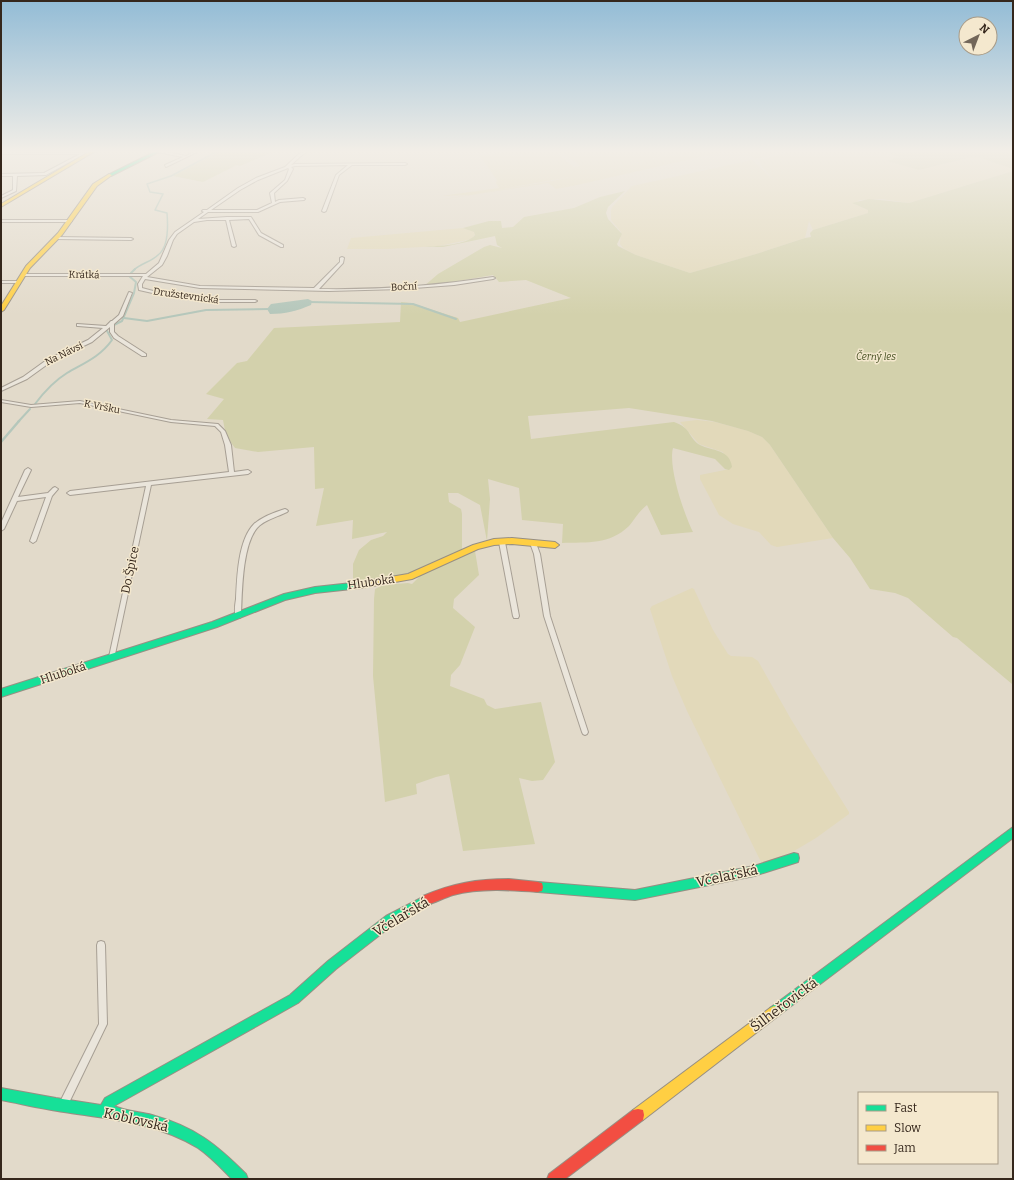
<svg xmlns="http://www.w3.org/2000/svg" width="1014" height="1180" font-family="Bitter,serif">
  <rect width="100%" height="100%" fill="#e2daca"/>
  <g fill="#e2d9ba">
    <polygon points="521,150 552,150 574,167 580,166 560,150 692,150 575,176 470,195 547,182 695,150 731,150 577,185 556,189 548,183 433,201 469,195 441,196 499,188 496,183 497,180 480,156"/>
    <polygon points="744,150 791,150 755,159"/>
    <polygon points="798,150 881,150 899,157 888,161 919,170 968,158 978,157 1005,166 1013,169 1013,171 909,203 882,199 859,200 854,204 868,210 868,213 813,230 809,221 805,238 756,254 690,273 636,255 623,248 620,244 621,232 611,220 611,210 612,207 632,186 752,160 776,182 762,167 759,160"/>
    <polygon points="463,228 472,230 475,234 472,239 439,246 387,249 347,249 351,238"/>
    <polygon points="697,420 715,422 748,431 762,437 770,445 833,538 777,547 771,545 759,532 733,524 719,515 700,479 700,475 730,469 723,452 699,444 680,422"/>
    <polygon points="692,588 694,589 713,630 728,654 731,656 752,657 758,661 792,721 849,812 849,814 816,838 794,851 764,864 761,862 687,711 672,676 650,609 652,606"/>
  </g>
  <g fill="#d3d1ac">
    <polygon points="222,150 278,150 240,166 237,165 203,182 173,176"/>
    <polygon points="881,150 994,150 1008,153 1013,150 1013,169 978,157 968,158 919,170 887,161 898,157"/>
    <path d="M1013 171 1012 684 957 638 953 637 908 598 895 593 870 589 850 558 833 538 770 445 762 437 748 431 712 421 629 408 528 416 531 439 674 422C692 428 688 438 700 445 712 451 730 449 732 467L729 470 725 469 715 459 673 448C668 467 684 514 693 532L661 535 647 505C639 511 635 519 629 526 609 545 588 542 562 543L563 524 522 520 519 488 488 479 490 499 487 541 480 505 458 493H448L449 502 461 509 462 514V551L431 566 401 576 353 581V564L359 550 371 540 383 536 387 532 352 539 353 520 316 526 324 488 315 489 314 447 258 452 235 448 226 436 223 420 207 419 224 399 206 394 237 363 247 361 274 328 400 322 401 302 411 303 458 318 460 322 571 298 526 280 499 282 493 275 423 287 438 274 484 247 490 245 502 248 497 245 495 236 443 247H425C437 246 468 245 475 235L474 232 463 228 489 221H501L502 228 513 227 524 217 574 208 600 197 625 191 608 207 606 213 608 219 622 234 617 244 618 246 636 255 690 273 756 254 805 238 811 237 810 233 813 230 868 213V210L852 203 869 199 909 203Z"/>
    <polygon points="475,551 479,575 454,599 453,608 475,627 460,665 451,675 450,686 484,699 487,705 495,709 541,702 555,762 543,780 532,781 519,778 535,844 463,851 449,774 436,777 416,784 417,794 385,802 373,676 374,599 375,589 383,585 408,583 412,584 423,573"/>
  </g>
  <path fill="#b5c7bb" d="M308 299 312 301 311 305C297 311 285 314 270 314L267 309 271 304Z"/>
  <g fill="none" stroke-linecap="round" stroke-linejoin="round">
    <path stroke="#b5c7bb" stroke-width="1.5" d="M134 270C141 263 151 262 158 255 169 247 168 225 167 213L155 210 163 194 150 192 147 184 171 176 220 150"/>
    <g stroke="#b5c7bb" stroke-width="2">
      <polyline points="131,273 135,269"/>
      <polyline points="309,302 413,304 456,319"/>
      <polyline points="124,318 147,321 206,310 269,309"/>
      <path d="M35 404C44 392 54 381 67 373 84 363 100 357 112 340L106 329 122 321 134 293 136 282 129 276"/>
      <polyline points="18,422 30,409"/>
    </g>
    <polyline stroke="#b5c7bb" stroke-width="2.5" points="1,442 19,421"/>
    <g stroke="#a79f94" stroke-width="2">
      <g id="street">
        <polygon points="88,150 91,150 46,175 17,176 16,191 1,198 1,196 13,190 13,176 1,176 1,174 44,173 80,154 1,154 1,152 82,153"/>
        <polygon points="157,150 186,156 194,152 191,150 194,150 197,152 166,167 165,165 183,157 157,152"/>
        <path d="M307 150H310L302 155 291 165 295 164 405 163 407 164 405 165H352L339 175 326 211 324 212 322 211 336 175 348 165 295 166 291 167 293 169 287 181 274 193 275 202 279 200 303 198 305 199 304 200 280 202 258 212H208L198 219 227 217H251L261 233 283 245V247H281L259 235 249 219 229 220 236 246 234 247 232 246 226 220H207L194 222 177 234 173 240 167 256 162 265 147 277 200 286 314 288 340 262V258L342 257 344 258 343 263 319 289C377 290 435 286 493 277L495 278 493 279 454 285 401 289 329 291 200 288 145 279 142 284V288L157 292 183 294 207 300H255L257 301 255 302H207L183 296 157 294 139 290 138 284 143 276H23L21 275 23 274H146L159 263 169 240 175 232 204 212 202 211 203 210H207L238 188 256 178 285 167 300 153ZM288 168 289 169 285 180 270 193 272 203 257 210H211L240 190 258 180Z"/>
        <polygon points="1,220 70,220 72,221 70,222 1,222"/>
        <polygon points="55,237 131,238 133,239 131,240 56,239 54,238"/>
        <polygon points="1,281 18,281 20,282 18,283 1,283"/>
        <polygon points="129,292 132,293 123,316 114,324 114,332 118,336 146,354 146,356 142,356 114,338 110,332 110,327 92,342 52,361 27,379 1,391 1,388 23,377 48,359 88,340 103,328 78,326 77,326 77,324 106,326 111,321 112,321 119,315"/>
        <polygon points="1,400 31,405 80,401 171,420 218,424 225,431 231,445 234,472 248,470 251,472 248,474 151,485 114,659 112,660 110,659 109,657 146,486 70,495 67,493 70,491 229,472 225,445 221,432 215,426 171,422 80,403 31,407 1,402"/>
        <polygon points="28,468 31,470 18,497 48,493 53,488 55,487 58,489 52,496 36,541 33,543 30,541 46,497 17,501 4,529 1,531 1,523 25,470"/>
        <path d="M285 509 287 510 288 511 287 512C277 517 264 520 257 528 242 546 242 593 241 616L240 618H236C234 612 235 605 236 599 237 578 238 540 254 524 262 517 275 512 285 509Z"/>
        <polygon points="502,540 505,542 519,616 518,618 514,618 513,616 499,542"/>
        <polygon points="533,541 536,543 540,554 550,616 588,732 587,734 585,735 583,734 582,732 544,616 534,554 530,543"/>
        <polygon points="101,941 104,942 105,945 107,1024 66,1109 63,1111 60,1109 58,1106 99,1024 97,945 98,942"/>
      </g>
    </g>
    <g stroke="#978f83" stroke-width="2">
      <g id="fast">
        <polygon points="158,150 163,150 111,176 108,175"/>
        <polygon points="361,582 365,585 361,588 315,593 285,600 217,627 1,697 1,689 212,622 284,594 315,587"/>
        <polygon points="1013,827 1013,838 778,1016 774,1018 770,1016 768,1012 770,1008"/>
        <polygon points="794,853 798,854 799,858 798,862 754,876 635,900 538,892 534,891 533,887 534,883 538,882 635,890 754,866"/>
        <path d="M427 895 431 896 432 900 431 904 394 924 336 969 298 1003 114 1106C125 1111 140 1112 152 1115 195 1127 216 1144 246 1174L248 1179H232C221 1168 211 1157 198 1148 158 1123 109 1119 64 1112 43 1109 22 1104 1 1100V1088L56 1098 101 1105 105 1098 290 995 328 961 386 916Z"/>
      </g>
    </g>
    <g stroke="#978f83" stroke-width="2">
      <g id="slow">
        <polygon points="92,150 97,150 1,207 1,204"/>
        <polygon points="109,174 112,175 97,186 62,235 30,268 4,310 1,312 1,306 26,266 58,233 93,184"/>
        <polygon points="512,538 555,542 559,545 555,548 512,544 494,545 478,549 412,579 361,588 357,585 361,582 408,574 473,545 494,539"/>
        <polygon points="774,1006 778,1008 780,1012 778,1016 643,1120 638,1121 633,1120 632,1115 633,1110 770,1008"/>
      </g>
    </g>
    <g stroke="#978f83" stroke-width="2">
      <g id="jam">
        <path d="M509 879 538 882 542 883 543 887 542 891 538 892C510 890 481 888 453 895 444 898 436 902 427 905L423 904 422 900 423 896C453 883 477 879 509 879Z"/>
        <polygon points="638,1109 643,1110 644,1115 643,1120 565,1179 547,1179 549,1174 633,1110"/>
      </g>
    </g>
    <use href="#street" fill="#eae5db" fill-rule="evenodd"/>
    <use href="#fast" fill="#16e098" fill-rule="evenodd"/>
    <use href="#slow" fill="#ffcf43" fill-rule="evenodd"/>
    <use href="#jam" fill="#f24e42" fill-rule="evenodd"/>
  </g>
  <linearGradient id="sky" x2="0" y2="1"><stop stop-color="#93bcd6"/><stop offset="0.48" stop-color="#f2eee7"/><stop offset="1" stop-color="#f2eee7" stop-opacity="0"/></linearGradient>
  <rect width="1014" height="315" fill="url(#sky)"/>
  <g text-anchor="middle" dominant-baseline="central" stroke-width="3" stroke-linejoin="round" paint-order="stroke">
    <g font-size="10" fill="#35271c" stroke="#f4e8ce">
      <text transform="translate(84 275) rotate(1)">Krátká</text>
      <text transform="translate(404 287) rotate(-3)">Boční</text>
      <text transform="translate(186 296) rotate(8)">Družstevnická</text>
      <text transform="translate(64 354) rotate(-26)">Na Návsi</text>
      <text transform="translate(102 407) rotate(11)">K Vršku</text>
    </g>
    <g font-size="10" font-style="italic" fill="#475123" stroke="#f4e8ce">
      <text x="876" y="357">Černý les</text>
    </g>
    <g font-size="12" fill="#35271c" stroke="#f4e8ce">
      <text transform="translate(130 570) rotate(-78)">Do Špice</text>
      <text transform="translate(371 582) rotate(-8)">Hluboká</text>
      <text transform="translate(63 673) rotate(-18)">Hluboká</text>
    </g>
    <g font-size="14" fill="#35271c" stroke="#f4e8ce">
      <text transform="translate(727 876) rotate(-12)">Včelařská</text>
      <text transform="translate(401 917) rotate(-31)">Včelařská</text>
      <text transform="translate(784 1005) rotate(-37)">Šilheřovická</text>
      <text transform="translate(136 1120) rotate(13)">Koblovská</text>
    </g>
  </g>
  <rect width="1014" height="1180" fill="none" stroke="#35271c" stroke-width="4"/>
  <rect x="858" y="1092" width="140" height="72" fill="#f4e8ce" stroke="#a89b87"/>
  <rect x="866" y="1105" width="20" height="6" fill="#16e098" stroke="#a89b87"/>
  <text x="894" y="1112" font-size="12" fill="#35271c">Fast</text>
  <rect x="866" y="1125" width="20" height="6" fill="#ffcf43" stroke="#a89b87"/>
  <text x="894" y="1132" font-size="12" fill="#35271c">Slow</text>
  <rect x="866" y="1145" width="20" height="6" fill="#f24e42" stroke="#a89b87"/>
  <text x="894" y="1152" font-size="12" fill="#35271c">Jam</text>
  <g transform="translate(978 36) rotate(42)"><circle r="19" fill="#f4e8ce" stroke="#a89b87"/>
  <path d="M0-3L7 15L0 10L-7 15Z" fill="#726659"/>
  <text y="-6" font-size="11" font-weight="bold" text-anchor="middle" fill="#35271c">N</text>
  </g>
</svg>
